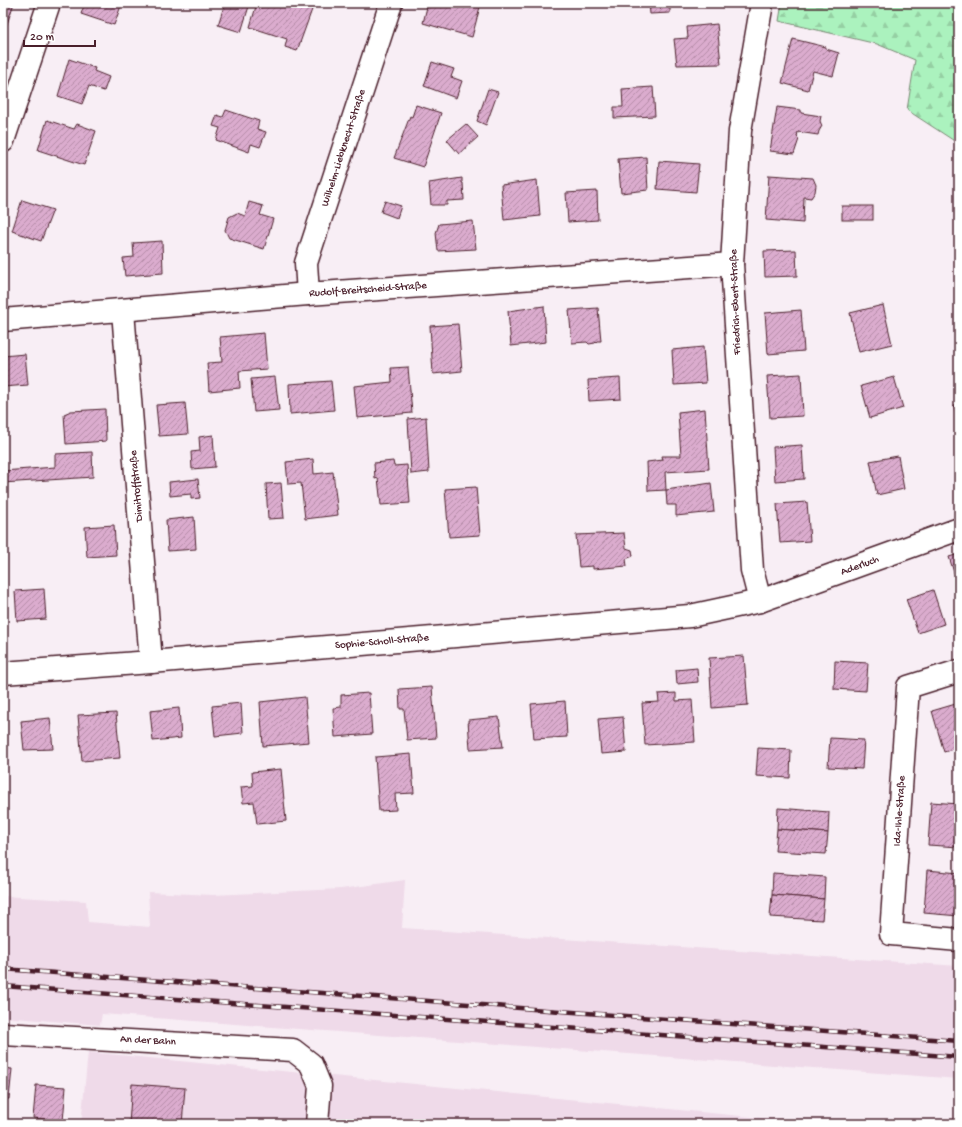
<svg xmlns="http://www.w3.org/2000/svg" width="962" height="1127" font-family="'Gochi Hand',sans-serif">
  <defs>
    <pattern id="forest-firs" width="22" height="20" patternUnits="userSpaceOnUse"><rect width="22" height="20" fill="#abf2be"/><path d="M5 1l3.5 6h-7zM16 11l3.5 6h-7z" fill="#95cfa3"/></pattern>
    <pattern id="building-hatch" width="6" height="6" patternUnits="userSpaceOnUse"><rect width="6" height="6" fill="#dbacce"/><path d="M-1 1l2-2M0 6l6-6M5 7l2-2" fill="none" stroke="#b48ba7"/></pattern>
  </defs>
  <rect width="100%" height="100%" fill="#f8eef5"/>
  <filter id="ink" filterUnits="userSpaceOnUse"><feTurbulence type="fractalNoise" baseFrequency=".025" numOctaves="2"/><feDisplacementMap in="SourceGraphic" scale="8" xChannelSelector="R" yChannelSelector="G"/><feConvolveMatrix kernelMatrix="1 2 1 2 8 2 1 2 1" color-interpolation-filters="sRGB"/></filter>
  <g filter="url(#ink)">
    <g fill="#efdae9">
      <polygon points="405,880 402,928 959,966 959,1079 102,1014 100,1025 3,1017 3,896 86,901 88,922 150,927 148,892 213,895 341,889"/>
      <polygon points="88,1052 823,1124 81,1124"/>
    </g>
    <polygon fill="url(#forest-firs)" stroke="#7a8874" points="782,3 959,3 959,144 907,110 915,60 877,44 779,21"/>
    <g fill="url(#building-hatch)" stroke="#4a1f2b">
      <polygon points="3,3 14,3 6,27 3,26"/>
      <polygon points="85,3 122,3 114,25 81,14"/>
      <polygon points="225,3 250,3 241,32 218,25"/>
      <polygon points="257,3 314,4 297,51 285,47 287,39 250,27"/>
      <polygon points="428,3 481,3 472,37 423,23"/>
      <polygon points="649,3 670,3 670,13 650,14"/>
      <polygon points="717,24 721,64 677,65 674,39 688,38 687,27"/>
      <polygon points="793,39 826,47 826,49 839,53 833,76 813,71 808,90 782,83"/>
      <polygon points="69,59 95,68 94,71 109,77 104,91 89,86 82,104 58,96"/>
      <polygon points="432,62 454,69 451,77 462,81 456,98 424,86"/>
      <polygon points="653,87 655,116 614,118 614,107 623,107 622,89"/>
      <polygon points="488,89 498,92 486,125 477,121"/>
      <polygon points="416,105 441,113 423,167 394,158 410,116 412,117"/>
      <polygon points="777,107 801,110 801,113 821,116 820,121 822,126 819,131 818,135 798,132 797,137 799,139 794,154 770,151"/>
      <polygon points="226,110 259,121 257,129 266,132 260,147 251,144 249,152 216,140 220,128 213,126 217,115 223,117"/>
      <polygon points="47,120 74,129 77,124 96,131 84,165 38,150"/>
      <polygon points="466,124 478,137 459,154 447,140"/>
      <polygon points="646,157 648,190 621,193 618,159"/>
      <polygon points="659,161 699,164 696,192 657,189"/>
      <polygon points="769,175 813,178 816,185 815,192 811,198 804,197 803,223 766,220"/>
      <polygon points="462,178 462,183 463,183 464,200 447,201 447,205 431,205 429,183"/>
      <polygon points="537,180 540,216 504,220 501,185"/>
      <polygon points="597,191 598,220 568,222 566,193"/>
      <polygon points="22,200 53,210 41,241 12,231"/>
      <polygon points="385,201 401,206 397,218 381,212"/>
      <polygon points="249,202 263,206 260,215 273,219 264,249 229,238 225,230 229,217 237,213 245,216"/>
      <rect x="842" y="206" width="31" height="14"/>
      <polygon points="473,221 476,249 438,251 436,233 439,224"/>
      <polygon points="162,241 163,273 125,276 123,258 134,257 133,243"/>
      <polygon points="796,250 797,276 765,277 764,251"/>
      <polygon points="883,305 892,344 859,352 850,313"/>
      <polygon points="544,306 546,342 511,346 508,311"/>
      <polygon points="598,308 601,341 597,341 595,343 589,344 587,342 572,343 569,310"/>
      <polygon points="801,310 804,351 768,354 765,313"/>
      <polygon points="458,324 462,371 433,374 430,326"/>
      <polygon points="264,333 267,369 239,371 240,388 209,391 207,363 222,362 220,337"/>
      <polygon points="703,347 706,383 674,385 672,350"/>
      <polygon points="25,354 28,385 3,387 3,356"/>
      <polygon points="408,367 412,413 357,418 354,386 392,382 391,368"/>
      <polygon points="801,374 803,416 770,418 767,376"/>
      <polygon points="275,377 279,410 254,412 251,379"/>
      <polygon points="894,377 903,408 870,418 861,386"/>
      <polygon points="620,378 621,399 589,401 588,380"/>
      <polygon points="331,381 334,410 290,414 289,384"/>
      <polygon points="185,403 188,434 159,436 156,405"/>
      <polygon points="959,404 959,426 954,406"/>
      <polygon points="105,409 106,441 66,444 64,414 71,411"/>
      <polygon points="705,409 709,469 665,472 666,490 648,491 647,462 663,460 662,456 681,456 678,412"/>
      <polygon points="426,417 429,472 411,474 408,419"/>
      <polygon points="213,435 215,467 192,469 191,452 200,451 199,437"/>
      <polygon points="802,445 804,479 775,481 773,447"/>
      <polygon points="92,452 93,477 3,483 3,471 55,467 55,454"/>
      <polygon points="898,456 904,489 877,495 870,461"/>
      <polygon points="313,459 314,474 333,472 338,515 305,519 301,483 288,484 286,462"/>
      <polygon points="393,461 394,466 407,465 410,503 381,505 378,478 375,479 374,463"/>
      <polygon points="198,479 200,498 191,499 191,494 170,496 169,482"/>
      <polygon points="281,483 284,518 268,519 266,484"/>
      <polygon points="711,483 714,512 676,516 676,505 667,505 666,490"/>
      <polygon points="476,487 480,535 449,537 445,489"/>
      <polygon points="807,502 810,541 780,543 777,504"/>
      <polygon points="194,517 196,549 168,551 166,520"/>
      <polygon points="114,525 116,555 87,557 85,527"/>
      <polygon points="624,533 626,548 632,550 633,556 626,559 627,566 593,569 593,566 579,567 576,535"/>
      <polygon points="959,554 959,588 949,557"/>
      <polygon points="44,589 46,619 17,621 15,591"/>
      <polygon points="933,590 944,624 918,633 906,599"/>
      <polygon points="744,656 748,705 712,708 709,658"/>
      <polygon points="835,661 868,663 866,691 834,689"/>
      <polygon points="697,668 698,682 677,684 676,670"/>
      <polygon points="432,687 436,738 407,740 404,709 400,709 399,689"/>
      <polygon points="369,693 372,734 335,737 333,708 341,707 341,695"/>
      <polygon points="676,693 676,701 692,700 695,742 645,745 642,703 659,702 658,694"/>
      <polygon points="305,697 309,742 263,746 260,702"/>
      <polygon points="565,701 567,737 534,739 531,704"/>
      <polygon points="241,703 243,733 215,736 212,706"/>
      <polygon points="959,703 959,747 944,752 932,711"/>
      <polygon points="179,708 181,738 153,741 150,711"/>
      <polygon points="116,713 120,758 82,761 78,715"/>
      <polygon points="499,717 503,747 470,749 468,720"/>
      <polygon points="623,717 626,752 601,754 598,719"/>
      <polygon points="50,718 53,749 24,750 21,721"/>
      <polygon points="830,738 864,740 862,769 828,767"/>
      <polygon points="758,748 791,750 790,778 756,776"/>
      <polygon points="411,754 414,793 395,794 396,810 379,811 375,757"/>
      <polygon points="281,769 286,821 257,824 254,802 243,803 241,787 253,786 252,772"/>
      <polygon points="931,802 959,804 959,847 928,845"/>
      <polygon points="778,808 829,812 828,833 777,829"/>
      <polygon points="777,829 828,833 826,854 775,851"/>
      <polygon points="927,870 959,873 959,916 924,913"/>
      <polygon points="773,873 825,877 824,899 772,895"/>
      <polygon points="772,895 824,899 822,920 770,917"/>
      <polygon points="3,1068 12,1069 9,1099 3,1099"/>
      <polygon points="132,1084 185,1088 182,1124 129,1124"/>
      <polygon points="36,1085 66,1087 63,1121 33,1118"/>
    </g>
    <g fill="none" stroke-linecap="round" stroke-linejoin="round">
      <g stroke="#4a1f2b" stroke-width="25">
        <g id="minor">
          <polyline points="3,141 49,3"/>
          <polyline points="308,294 306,263 391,3"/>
          <polyline points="123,311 151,662"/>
          <polyline points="3,320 308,294 732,264"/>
          <polyline points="760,601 752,570 732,264 740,131 762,3"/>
          <polyline points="959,671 908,687 891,934 959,940"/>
          <polyline points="3,673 151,662 690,616 760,601 959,529"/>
          <polyline points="3,1034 293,1050 311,1064 320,1086 317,1124"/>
        </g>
      </g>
      <use href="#minor" stroke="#fff" stroke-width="22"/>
      <g stroke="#4a1f2b" stroke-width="4.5">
        <g id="rail">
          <polyline points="3,969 959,1041"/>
          <polyline points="3,986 959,1057"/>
        </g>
      </g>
      <use href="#rail" stroke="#fff" stroke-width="3" stroke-dasharray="9" stroke-linecap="butt"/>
    </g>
  </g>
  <g text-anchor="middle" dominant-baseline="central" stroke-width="3.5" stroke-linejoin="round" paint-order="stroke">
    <g font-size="11" fill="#4a1f2b" stroke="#fff">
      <text transform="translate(344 148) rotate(-72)">Wilhelm-Liebknecht-Straße</text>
      <text transform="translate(368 290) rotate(-4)">Rudolf-Breitscheid-Straße</text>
      <text transform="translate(736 302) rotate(-92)">Friedrich-Ebert-Straße</text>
      <text transform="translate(137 486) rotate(-95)">Dimitroffstraße</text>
      <text transform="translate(860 566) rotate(-20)">Aderluch</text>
      <text transform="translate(382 642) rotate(-5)">Sophie-Scholl-Straße</text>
      <text transform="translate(900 811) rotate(-86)">Ida-Ihle-Straße</text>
      <text transform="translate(148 1041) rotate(3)">An der Bahn</text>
    </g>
  </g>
  <rect width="962" height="1127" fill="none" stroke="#fff" stroke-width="16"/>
  <rect x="8" y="8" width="946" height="1111" fill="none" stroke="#4a1f2b" stroke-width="1.5" filter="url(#ink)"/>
  <path d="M24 40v6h71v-6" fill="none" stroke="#4a1f2b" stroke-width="2"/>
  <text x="30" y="40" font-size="12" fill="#4a1f2b" stroke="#ffffff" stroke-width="3" paint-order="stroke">20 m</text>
</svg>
